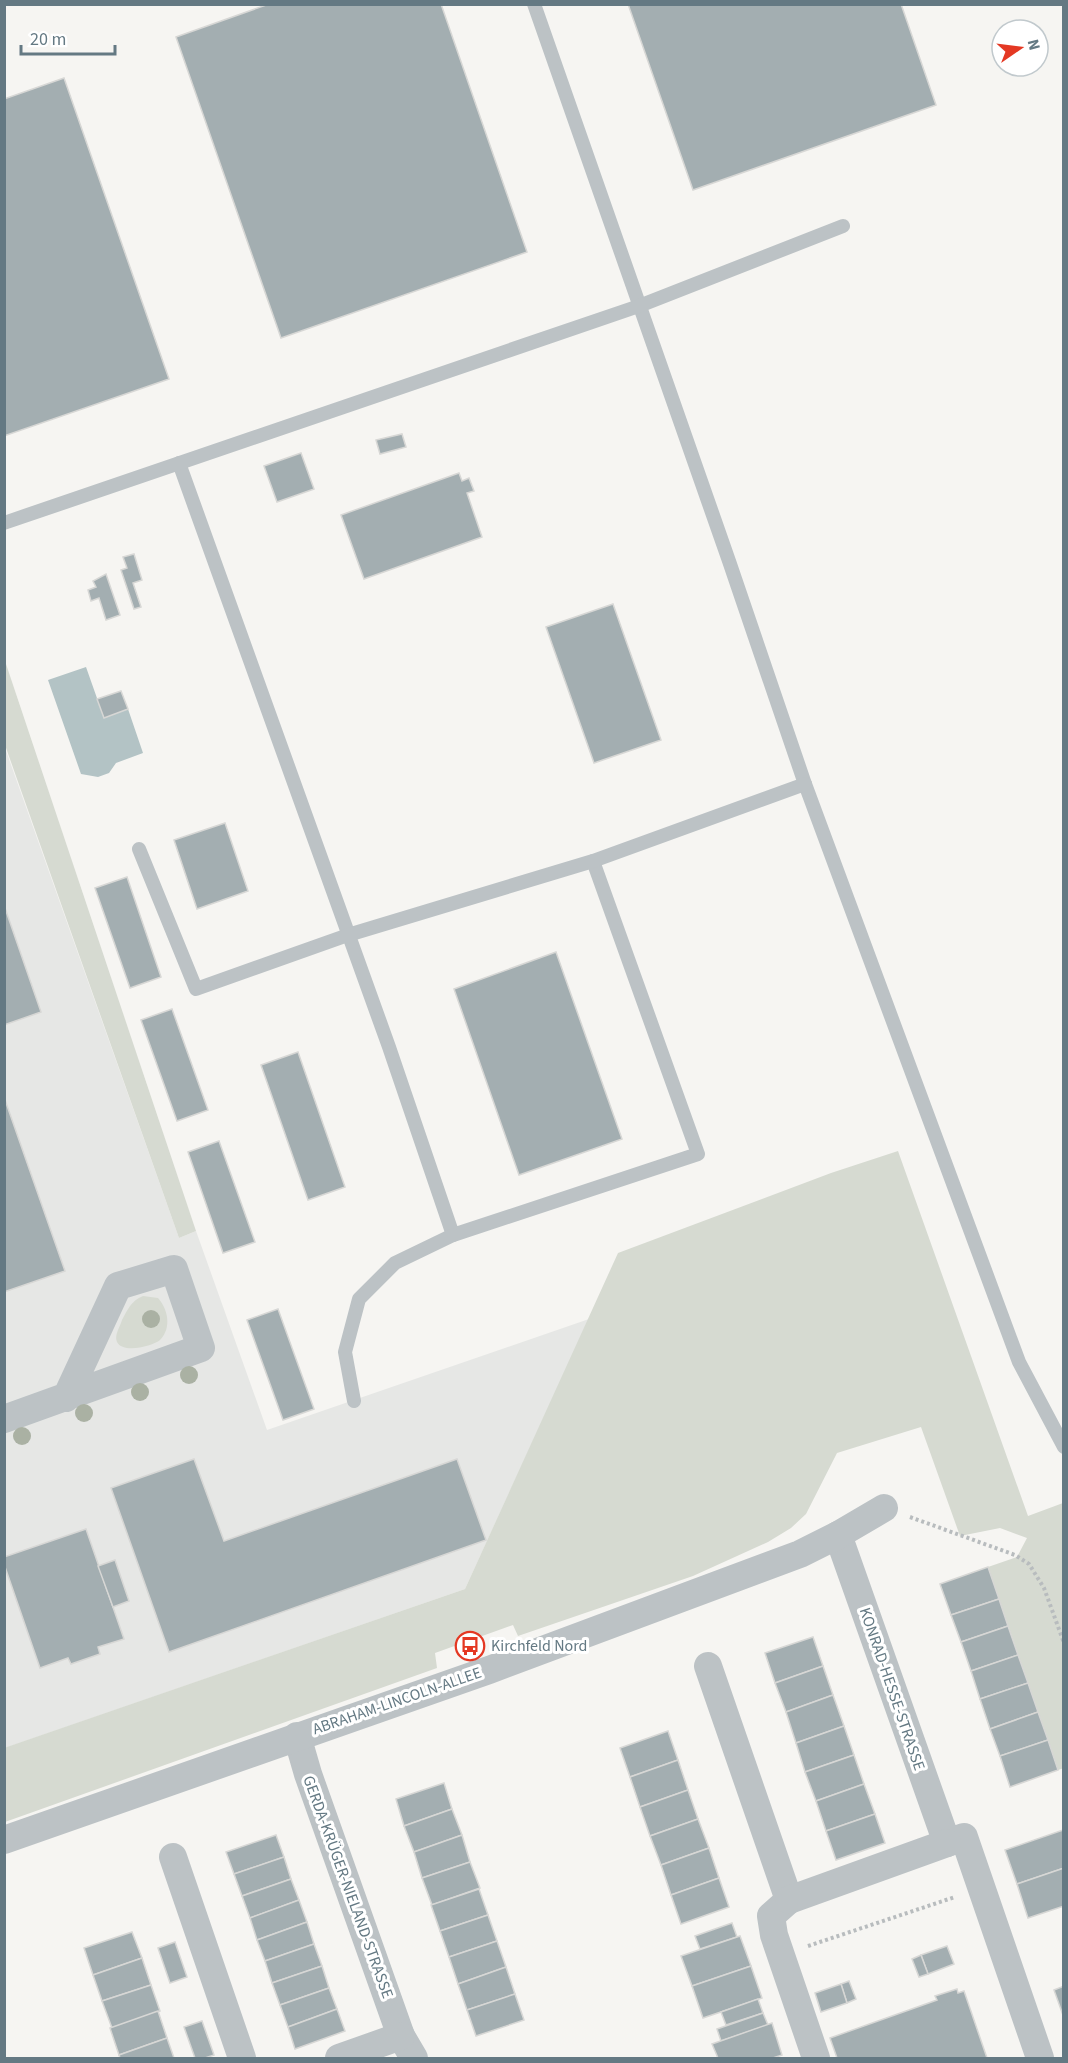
<svg xmlns="http://www.w3.org/2000/svg" width="1068" height="2063" font-family="'Source Sans 3',sans-serif">
  <rect width="100%" height="100%" fill="#f6f5f2"/>
  <polygon fill="#e6e7e5" points="4,745 179,1238 196,1231 267,1430 589,1319 465,1589 5,1748"/>
  <g fill="#d6dad1">
    <polygon points="5,661 196,1231 179,1238 5,745"/>
    <polygon points="898,1151 1028,1516 1063,1503 1064,1768 1058,1770 988,1567 1017,1557 1027,1538 1000,1528 960,1536 921,1427 837,1453 806,1514 791,1528 768,1542 693,1576 518,1636 513,1625 435,1653 437,1668 5,1822 4,1748 465,1589 618,1253 831,1173"/>
    <path d="M143 1296 158 1298C168 1309 172 1328 160 1340 153 1346 123 1354 117 1342 114 1335 120 1327 122 1320 128 1309 131 1301 143 1296Z"/>
  </g>
  <polygon fill="#b3c3c5" points="86,667 104,718 128,709 143,753 116,763 109,773 98,777 81,774 48,680"/>
  <g fill="#a3aeb1" stroke="#d7d7d5" stroke-width="1.5">
    <polygon points="269,4 441,4 527,252 281,338 176,37"/>
    <polygon points="628,4 901,4 936,105 693,190"/>
    <polygon points="64,78 169,379 4,436 4,99"/>
    <polygon points="402,434 406,447 380,454 376,440"/>
    <polygon points="301,453 314,489 277,502 264,466"/>
    <polygon points="459,473 462,481 469,478 474,491 467,493 482,537 364,579 341,515"/>
    <polygon points="134,554 142,580 133,583 141,607 134,609 121,570 127,568 123,557"/>
    <polygon points="106,574 120,615 106,620 99,598 91,601 88,590 96,587 93,581"/>
    <polygon points="613,604 661,740 594,763 546,627"/>
    <polygon points="121,691 128,709 104,718 97,699"/>
    <polygon points="225,823 248,891 197,909 174,840"/>
    <polygon points="127,877 161,977 130,988 95,888"/>
    <polygon points="5,908 41,1012 4,1025 4,908"/>
    <polygon points="556,952 622,1139 519,1175 454,989"/>
    <polygon points="172,1009 208,1110 177,1121 141,1020"/>
    <polygon points="298,1052 345,1187 308,1200 261,1065"/>
    <polygon points="4,1097 65,1271 4,1292"/>
    <polygon points="219,1141 255,1242 223,1253 188,1152"/>
    <polygon points="278,1309 314,1409 283,1420 247,1320"/>
    <polygon points="194,1459 224,1541 457,1459 486,1540 169,1652 111,1488"/>
    <polygon points="86,1529 124,1639 98,1647 100,1654 71,1664 68,1658 40,1668 4,1564 4,1557"/>
    <polygon points="115,1560 129,1601 113,1607 98,1566"/>
    <polygon points="988,1567 999,1599 951,1615 940,1584"/>
    <polygon points="999,1599 1008,1626 961,1642 951,1615"/>
    <polygon points="1008,1626 1018,1655 971,1671 961,1642"/>
    <polygon points="813,1637 823,1666 775,1683 765,1653"/>
    <polygon points="1018,1655 1028,1683 980,1699 971,1671"/>
    <polygon points="823,1666 833,1695 786,1712 775,1683"/>
    <polygon points="1028,1683 1038,1712 990,1729 980,1699"/>
    <polygon points="833,1695 844,1726 796,1743 786,1712"/>
    <polygon points="1038,1712 1048,1740 1000,1756 990,1729"/>
    <polygon points="844,1726 854,1755 805,1772 796,1743"/>
    <polygon points="668,1731 678,1760 630,1777 620,1748"/>
    <polygon points="1048,1740 1058,1770 1010,1787 1000,1756"/>
    <polygon points="854,1755 864,1784 816,1801 805,1772"/>
    <polygon points="678,1760 688,1790 640,1807 630,1777"/>
    <polygon points="444,1783 452,1809 404,1826 396,1799"/>
    <polygon points="864,1784 875,1814 826,1831 816,1801"/>
    <polygon points="688,1790 698,1819 650,1836 640,1807"/>
    <polygon points="452,1809 462,1835 414,1852 404,1826"/>
    <polygon points="875,1814 885,1843 836,1860 826,1831"/>
    <polygon points="698,1819 709,1848 661,1865 650,1836"/>
    <polygon points="1063,1830 1064,1868 1017,1884 1005,1850"/>
    <polygon points="276,1835 284,1857 234,1874 226,1852"/>
    <polygon points="462,1835 470,1862 422,1878 414,1852"/>
    <polygon points="709,1848 719,1878 671,1895 661,1865"/>
    <polygon points="284,1857 291,1879 242,1896 234,1874"/>
    <polygon points="470,1862 480,1888 432,1905 422,1878"/>
    <polygon points="1064,1868 1064,1906 1028,1918 1017,1884"/>
    <polygon points="719,1878 729,1907 681,1924 671,1895"/>
    <polygon points="291,1879 299,1900 250,1918 242,1896"/>
    <polygon points="479,1889 488,1915 440,1931 431,1905"/>
    <polygon points="299,1900 307,1922 257,1940 250,1918"/>
    <polygon points="488,1915 497,1941 449,1957 440,1931"/>
    <polygon points="307,1922 314,1944 265,1961 257,1940"/>
    <polygon points="732,1923 737,1937 700,1949 695,1936"/>
    <polygon points="132,1932 142,1958 93,1975 84,1948"/>
    <polygon points="740,1936 751,1966 692,1986 681,1956"/>
    <polygon points="497,1941 506,1967 458,1984 449,1957"/>
    <polygon points="175,1942 187,1977 170,1983 158,1948"/>
    <polygon points="314,1944 322,1966 272,1983 265,1961"/>
    <polygon points="947,1946 954,1964 928,1974 921,1955"/>
    <polygon points="921,1955 928,1974 919,1977 912,1959"/>
    <polygon points="142,1958 151,1985 102,2001 93,1975"/>
    <polygon points="322,1966 329,1988 280,2005 272,1983"/>
    <polygon points="751,1966 762,1998 703,2018 692,1986"/>
    <polygon points="506,1967 515,1994 467,2010 458,1984"/>
    <polygon points="849,1981 856,1999 847,2003 841,1984"/>
    <polygon points="841,1984 847,2003 821,2012 815,1993"/>
    <polygon points="151,1985 160,2011 112,2028 102,2001"/>
    <polygon points="1064,1986 1064,2018 1054,1990"/>
    <polygon points="329,1988 337,2009 288,2027 280,2005"/>
    <polygon points="957,1989 958,1993 964,1991 987,2058 837,2058 830,2038 937,2000 935,1996"/>
    <polygon points="515,1994 524,2020 476,2036 467,2010"/>
    <polygon points="758,1999 763,2013 726,2025 721,2012"/>
    <polygon points="337,2009 345,2031 295,2049 288,2027"/>
    <polygon points="158,2011 167,2038 119,2055 110,2028"/>
    <polygon points="763,2013 768,2025 721,2041 717,2029"/>
    <polygon points="202,2021 214,2055 205,2058 195,2058 184,2027"/>
    <polygon points="772,2023 782,2055 773,2058 718,2058 712,2044"/>
    <polygon points="167,2038 174,2058 120,2058 119,2055"/>
  </g>
  <g fill="none" stroke-linecap="round" stroke-linejoin="round">
    <g stroke="#b8bcbe" stroke-width="4" stroke-dasharray="3 3" stroke-linecap="butt">
      <polyline points="910,1517 1015,1555 1029,1564 1044,1588 1064,1643"/>
      <polyline points="808,1946 955,1897"/>
    </g>
    <g stroke="#bcc2c5" stroke-width="14">
      <polyline points="534,4 729,561 805,784 1019,1362 1064,1447"/>
      <polyline points="179,463 389,1047 453,1235 698,1154 593,861"/>
      <polyline points="4,523 639,306 843,226"/>
      <polyline points="139,849 196,989 348,935 593,861 805,784"/>
      <polyline points="354,1401 345,1352 359,1299 395,1263 453,1235"/>
    </g>
    <g stroke="#bcc2c5" stroke-width="28">
      <polyline points="4,1419 201,1348 174,1269 118,1286 66,1398"/>
      <polyline points="838,1535 947,1843 964,1837 1040,2058"/>
      <polyline points="708,1666 789,1900 771,1916 774,1935 816,2058"/>
      <polyline points="297,1736 308,1774 401,2036 414,2058"/>
      <polyline points="4,1840 489,1670 800,1554 838,1535 884,1508"/>
      <polyline points="173,1857 242,2058"/>
      <polyline points="789,1900 947,1843"/>
      <polyline points="339,2058 401,2036"/>
    </g>
  </g>
  <g fill="#aab1a3">
    <circle cx="151" cy="1319" r="9"/>
    <circle cx="189" cy="1375" r="9"/>
    <circle cx="140" cy="1392" r="9"/>
    <circle cx="84" cy="1413" r="9"/>
    <circle cx="22" cy="1436" r="9"/>
  </g>
  <defs>
    <g id="bus-ring" transform="scale(1.5)"><circle r="9.5" fill="#fff" stroke="#e43823" stroke-width="1.5"/><path d="M-5-6H5V4H4V6H2V4H-2V6H-4V4H-5ZM-3.5-4V0h7V-4ZM-3.5 1.2v1.5H-2V1.2ZM2 1.2v1.5H3.5V1.2Z" fill="#e43823"/></g>
  </defs>
  <g fill-rule="evenodd">
    <use href="#bus-ring" x="470" y="1646"/>
  </g>
  <g text-anchor="middle" dominant-baseline="central" stroke-width="6" stroke-linejoin="round" paint-order="stroke">
    <g font-size="16" fill="#647983" stroke="#fff" text-anchor="start">
      <text x="491" y="1646">Kirchfeld Nord</text>
    </g>
    <g font-size="16" fill="#647983" stroke="#fff">
      <text transform="translate(892 1689) rotate(71)">KONRAD-HESSE-STRASSE</text>
      <text transform="translate(397 1701) rotate(-19)">ABRAHAM-LINCOLN-ALLEE</text>
      <text transform="translate(348 1887) rotate(70)">GERDA-KRÜGER-NIELAND-STRASSE</text>
    </g>
  </g>
  <rect width="1068" height="2063" fill="none" stroke="#647983" stroke-width="12"/>
  <g transform="translate(1020 48) rotate(76)"><circle r="28" fill="#ffffff" stroke="#c1c9cd" stroke-width="1.5"/>
  <path d="M0-4.5L10 22L0 15L-10 22Z" fill="#e43823"/>
  <text y="-9" font-size="16" font-weight="bold" text-anchor="middle" fill="#647983">N</text>
  </g>
  <path d="M21 45v9h94v-9" fill="none" stroke="#647983" stroke-width="3"/>
  <text x="30" y="45" font-size="18" fill="#647983" stroke="#ffffff" stroke-width="4.5" paint-order="stroke">20 m</text>
</svg>
